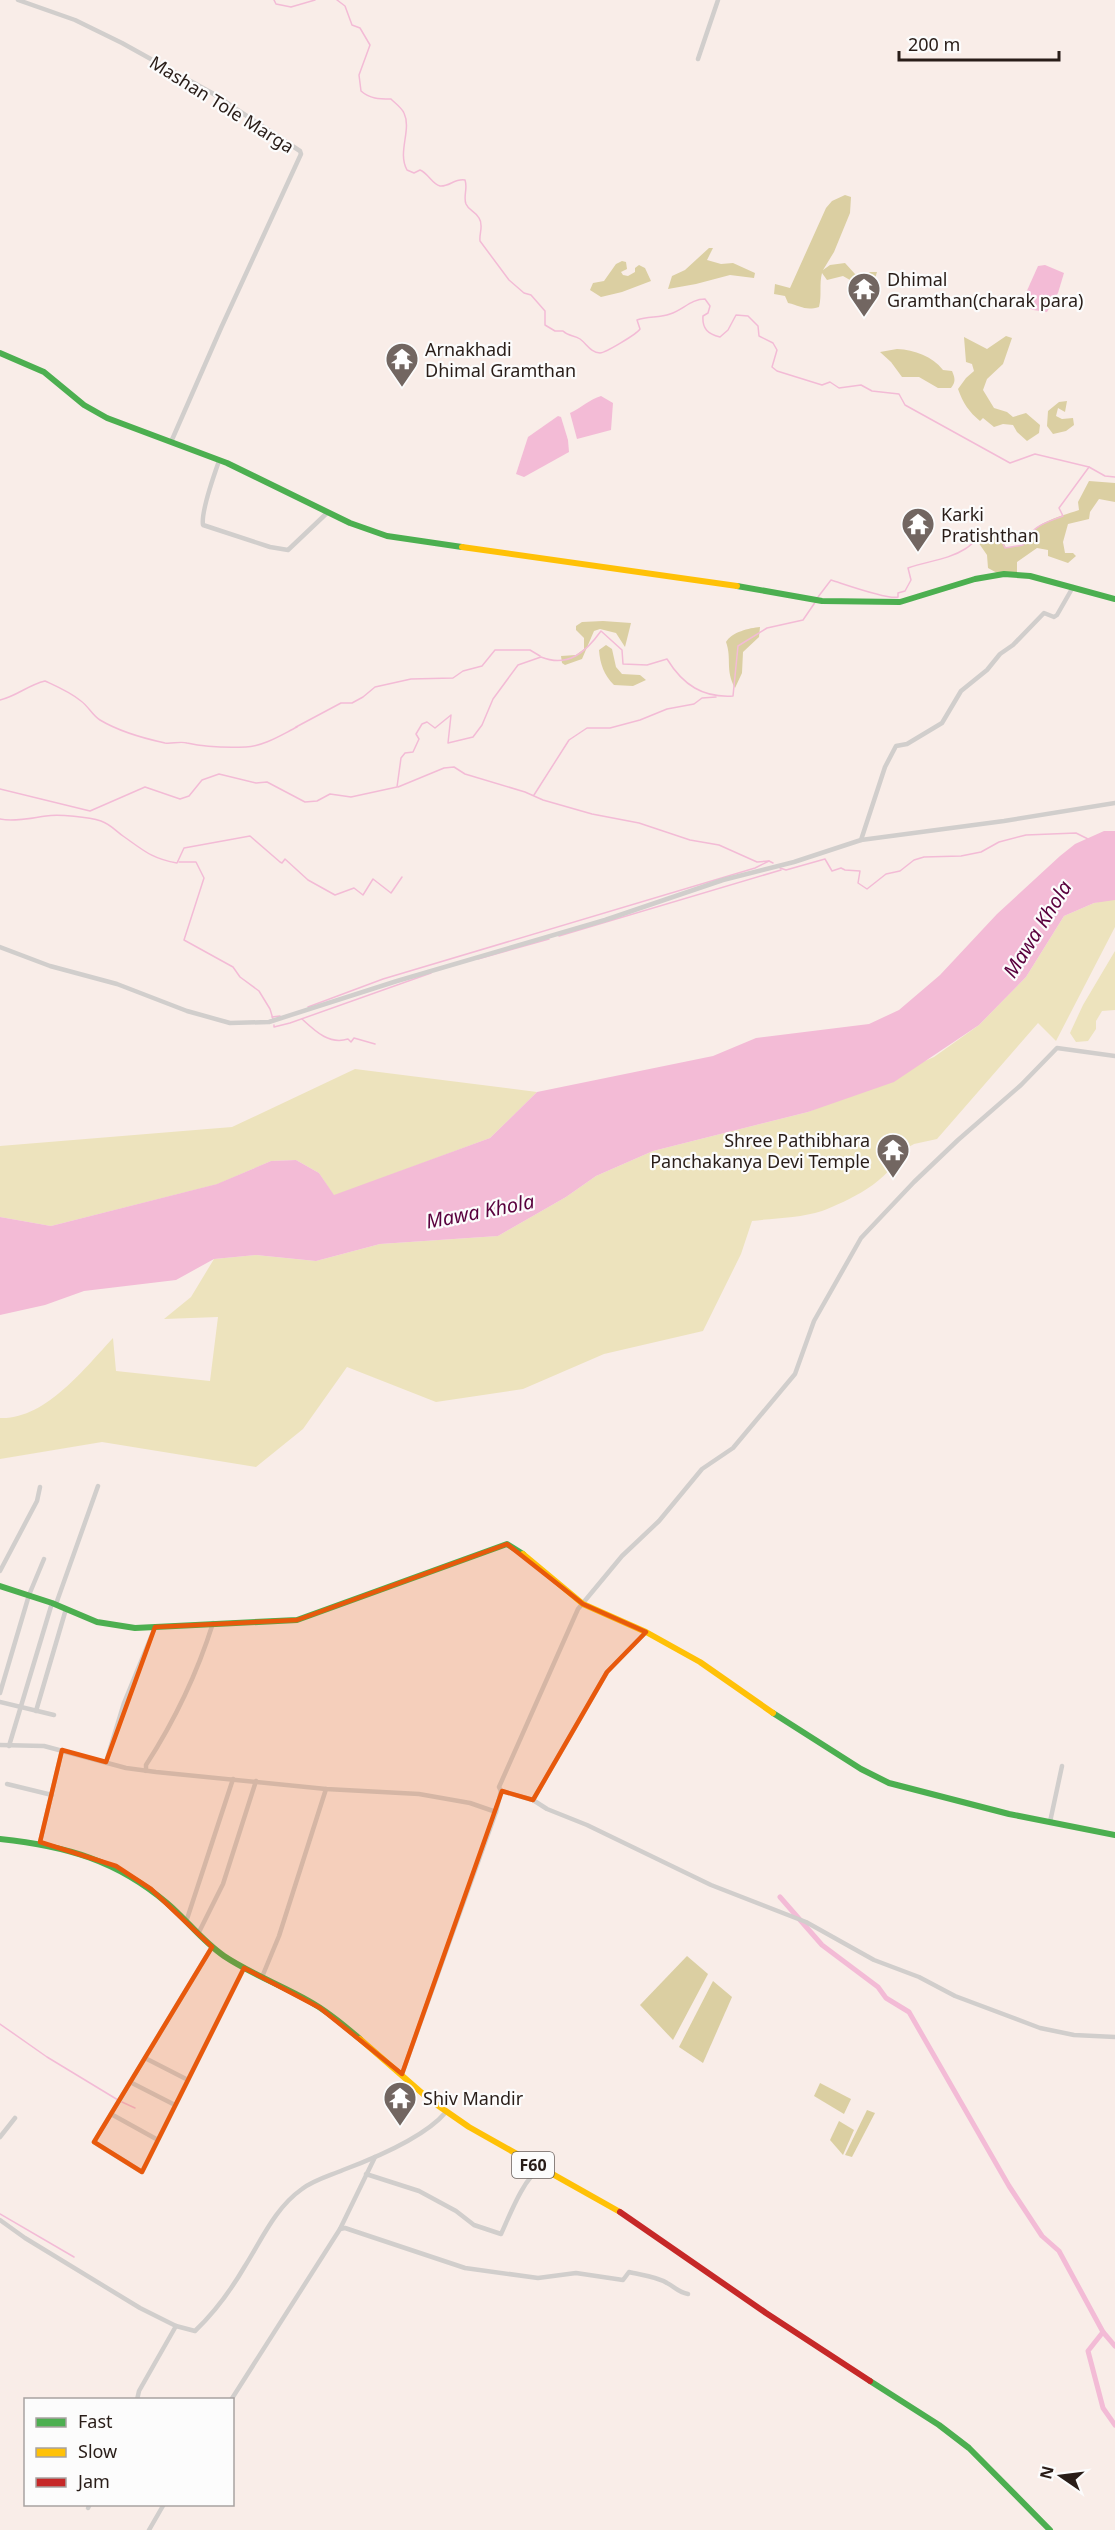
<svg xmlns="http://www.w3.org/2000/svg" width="1115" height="2530" font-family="'Noto Sans',sans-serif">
  <rect width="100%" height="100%" fill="#f9ede8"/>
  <g fill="#ede3bd">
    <path d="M1111 899 1115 900V927L1056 1041 1038 1023 937 1139 914 1144 898 1153C893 1180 846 1202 822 1211 801 1218 774 1218 752 1221L741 1254 703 1331 604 1354 523 1389 436 1402 347 1367 303 1429 256 1467 102 1442 0 1459V1418C45 1420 85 1368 113 1338L116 1371 210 1381 218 1317 164 1319 191 1297 214 1259 256 1255 316 1261 380 1244 498 1236 566 1197 596 1176 653 1151 808 1112 934 1057 979 1025 1026 977 1064 916 1094 903Z"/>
    <polygon points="1115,951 1115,1010 1102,1011 1096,1021 1096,1029 1088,1041 1076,1042 1070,1033 1083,1005"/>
    <polygon points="355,1069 537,1092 490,1138 334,1196 319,1173 296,1160 271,1161 218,1184 51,1226 0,1217 0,1146 232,1127"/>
  </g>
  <g fill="#dbcfa2">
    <path d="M845 195 851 197 850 213 834 252 823 270 830 265 845 263 855 274 864 278 870 272H877L867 305 856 304 850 280 843 276 827 280 822 273C819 284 822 295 819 307 805 311 801 306 788 303L785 296 774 294 775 284 790 288 826 208 832 201Z"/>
    <polygon points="709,248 713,248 707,260 721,264 733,263 755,273 754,278 730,275 696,284 668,289 672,276 685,270"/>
    <polygon points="622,261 626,262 627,269 621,272 623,275 628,276 635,272 635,268 639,265 645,268 651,281 622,292 601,297 590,290 593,283 604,281 616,264"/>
    <path d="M1006 336 1012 338 1003 364 987 379 983 390 994 408 1007 412 1013 417 1026 413 1040 425 1039 433 1027 441 1017 432 1013 425 1003 424 994 427 983 418 980 421C969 412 963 403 958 389L966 378 974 371 972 364 966 362 964 337 987 349Z"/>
    <path d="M897 349C915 350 932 356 943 370L952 371C955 378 956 382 951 388H938L919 377H902L891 362 880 352Z"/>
    <polygon points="1067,401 1065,412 1058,408 1056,416 1062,419 1073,418 1074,425 1066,431 1053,434 1047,426 1048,411 1059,402"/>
    <path d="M1089 481 1115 483V502L1099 499 1090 512 1089 519 1068 524 1063 542 1065 553H1073L1076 556 1068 563 1048 556V550L1037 548 1017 562V573L999 574 988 568 987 555 978 542 986 535 995 533 1002 538 1006 548 1022 545C1033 522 1056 518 1079 510L1078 502Z"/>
    <polygon points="603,621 631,623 625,647 616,633 600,629 594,631 582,659 565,665 562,663 561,656 576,655 584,649 584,638 576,630 576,626 582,622"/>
    <path d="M760 627 759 637 743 652 742 673 735 688C725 670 732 659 726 642 732 632 749 628 760 627Z"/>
    <path d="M606 645 612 649 616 667 622 674 640 675 646 680 633 686 614 685C604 675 600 664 599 650Z"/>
    <polygon points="687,1956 708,1974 673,2040 640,2005"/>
    <polygon points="713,1981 732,1997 703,2063 679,2047"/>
    <polygon points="820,2083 851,2099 844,2114 814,2096"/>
    <polygon points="867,2110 875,2113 852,2157 845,2155"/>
    <polygon points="839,2121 854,2130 843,2155 830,2140"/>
  </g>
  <g fill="#f3bbd6">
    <polygon points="1045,265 1064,273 1058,293 1047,312 1033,310 1021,304 1038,266"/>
    <path d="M601 396 613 403 611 430 577 439 570 413C581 408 590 399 601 396Z"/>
    <polygon points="558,416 561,417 568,440 569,452 524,477 516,474 528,437"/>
    <polygon points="1104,831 1115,831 1115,900 1094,903 1064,916 1026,977 979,1025 894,1082 808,1112 653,1151 596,1176 566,1197 498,1236 380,1244 316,1261 256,1255 214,1259 176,1280 84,1291 45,1305 0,1315 0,1217 51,1226 217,1184 271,1161 296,1160 319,1173 334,1195 490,1138 537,1092 713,1056 756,1038 869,1024 899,1010 940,975 997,914 1060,856 1075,844"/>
  </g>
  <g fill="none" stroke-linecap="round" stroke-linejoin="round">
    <g stroke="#f3bbd6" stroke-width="1.5">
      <polyline points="274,0 276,4 291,7 315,0"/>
      <path d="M337 0 345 6 352 25 360 28 370 45 359 75 361 91C370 99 379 99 391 99 395 103 402 108 404 113 412 130 397 152 407 170L414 173 420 170C428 173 432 184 440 186 449 187 455 178 465 180 468 189 463 196 466 204 469 211 475 211 479 218 484 225 479 233 480 241L509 280 524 293 531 295 545 311V325L555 331H563C569 337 574 335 580 339 587 344 590 352 600 353 605 353 637 334 640 329L637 320C648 316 659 318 670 314 683 310 691 299 705 299L710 306 708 313 703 316C702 329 708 334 720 337L728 330 736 315 748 316 758 326 759 336 773 343 777 350 772 367 777 371 822 385 830 382 839 388 861 385 872 391 899 394 905 405 1010 463 1035 454 1089 467 1105 476 1115 477"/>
      <path d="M818 597 831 580C844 584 888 600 898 597V593L905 591 911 580 908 568C927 561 948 560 965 549 972 545 978 538 983 532 997 533 1000 536 1005 548L1023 545C1031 526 1045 523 1063 516L1059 508 1089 467"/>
      <path d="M0 700C17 696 28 685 45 681 58 687 70 692 81 701 89 707 92 715 100 720 120 732 142 738 165 743 172 744 180 741 187 743 206 747 226 748 246 747 264 746 281 735 297 727"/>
      <polyline points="296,727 341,703 352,703 363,697 375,687 411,679 453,678 463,671 482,666 495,650 530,650 540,656"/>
      <polyline points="398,787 444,768 454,767 465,774 525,792 543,800 592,814 639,823 690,840 719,845 757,862 769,861 773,863"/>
      <path d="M0 789 90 811 145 787 180 799 189 796 202 780 219 774 256 783 267 782 305 802 317 801 330 794 351 797 397 787 401 758 405 753 413 752 419 739 416 734 422 724 427 722 435 728 451 715 448 743 473 737 482 725 493 699 518 665 541 657C568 668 586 652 601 631L622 650 623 664 647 665 667 659C683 685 703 698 733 696L738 646 767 628 803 620 816 601"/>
      <polyline points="534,795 569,740 587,728 610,728 640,720 667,709 694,704 702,698 716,697"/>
      <path d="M0 819C15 822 31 818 46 816 59 814 89 817 101 821 110 824 116 831 123 836 143 850 152 859 177 863L184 848 250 836 280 862 282 863 285 859 308 880 335 895 354 888 363 895 373 879 391 893 402 877"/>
      <polyline points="179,862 196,862 204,878 184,940 233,967 240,977 259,991 270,1009 273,1019"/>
      <polyline points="780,868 786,870 825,859 832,871 841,868 845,870 860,871 858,883 867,889 886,874 900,871 914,860 924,857 961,856 981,852 999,842 1026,835 1076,833 1088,839"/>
      <polyline points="559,936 781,870"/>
      <polyline points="478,959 549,939"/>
      <polyline points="308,1007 383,979 755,868 769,861"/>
      <polyline points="272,1017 280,1016"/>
      <path d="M302 1019C315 1031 329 1045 348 1039L351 1042 354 1038 375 1044"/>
      <polyline points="274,1025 274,1027 290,1023 431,973"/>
      <polyline points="0,2024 47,2057 118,2100"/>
      <polyline points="122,2102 135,2108"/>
      <polyline points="0,2214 74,2257"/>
    </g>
    <g stroke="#f3bbd6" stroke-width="5">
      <polyline points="780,1897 822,1945 878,1987 886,1998 909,2012 1009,2186 1042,2236 1059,2251 1103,2332 1088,2351 1103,2408 1115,2425"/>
      <polyline points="1103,2332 1115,2346"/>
    </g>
    <g stroke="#d1cecc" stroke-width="4.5">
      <polyline points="18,0 75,20 122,43 212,93 300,151 301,154 221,328 171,442"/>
      <polyline points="698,59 718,0"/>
      <path d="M219 461C214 475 201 513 203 525L270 547 288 550 327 513"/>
      <polyline points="861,840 885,767 896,746 907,744 942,723 961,691 987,670 1000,654 1013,645 1044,613 1054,617 1057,615 1073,587"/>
      <polyline points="0,947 50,966 117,984 187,1011 230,1023 269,1022 397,981 605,920 723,880 794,862 861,840 1004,821 1115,803"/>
      <polyline points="0,1571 37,1501 40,1487"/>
      <polyline points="56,1604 98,1486"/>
      <polyline points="0,1693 29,1595 44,1559"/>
      <polyline points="0,1702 54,1715"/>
      <polyline points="36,1711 66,1609"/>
      <polyline points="0,1745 44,1746 126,1768 156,1772 326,1789 419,1794 470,1803 496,1812 501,1791 533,1800 607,1672 646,1632"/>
      <polyline points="9,1746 52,1603"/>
      <polyline points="106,1762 124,1703 155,1627"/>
      <path d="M146 1771V1765C175 1720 197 1674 213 1623"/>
      <polyline points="7,1784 52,1795"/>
      <polyline points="501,1791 499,1787 578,1609 622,1556 659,1521 702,1469 733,1448 795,1374 814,1321 861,1238 914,1182 958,1140 1021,1085 1057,1048 1115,1056"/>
      <polyline points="533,1800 547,1809 587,1825 711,1885 806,1922 874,1960 919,1977 955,1996 1040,2028 1074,2035 1115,2037"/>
      <polyline points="1050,1822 1062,1766"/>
      <polyline points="40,1842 62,1750"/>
      <polyline points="186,1922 233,1779"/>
      <polyline points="198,1934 223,1884 256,1781"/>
      <polyline points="212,1947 94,2142 142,2172 244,1968"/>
      <polyline points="262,1977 279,1936 326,1789"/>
      <polyline points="145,2058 188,2080"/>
      <polyline points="402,2074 496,1812"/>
      <polyline points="130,2082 175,2105"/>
      <polyline points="111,2114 158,2140"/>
      <polyline points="0,2137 15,2118"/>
      <path d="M366 2174 419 2191 456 2211 474 2225 501 2234C509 2217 524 2177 540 2169"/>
      <path d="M0 2220 25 2238 140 2308 176 2326 195 2331C215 2312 231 2290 245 2266 262 2239 275 2208 302 2189 314 2180 329 2176 343 2170 375 2158 424 2138 446 2112"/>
      <path d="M340 2229 345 2228 465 2268 538 2278 576 2273 623 2280 629 2272C641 2275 656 2276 667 2283 675 2287 678 2292 688 2294"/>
      <polyline points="137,2400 139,2391 176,2326"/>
      <polyline points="231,2400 340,2229 375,2157"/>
      <polyline points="88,2508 90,2504"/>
      <polyline points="149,2530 164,2504"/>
    </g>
    <g stroke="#4caf50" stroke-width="6">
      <polyline points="0,353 44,372 84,405 107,418 227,463 350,523 387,536 462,547"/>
      <polyline points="737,586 822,601 900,602 975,579 1004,574 1030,576 1115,599"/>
      <polyline points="0,1586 52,1603 97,1622 135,1628 297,1620 507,1544 523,1554"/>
      <polyline points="773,1713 861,1769 889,1783 1009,1814 1115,1835"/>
      <path d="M0 1839C66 1846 116 1860 167 1903 187 1920 202 1941 224 1956 251 1974 281 1985 309 2001 327 2011 344 2025 360 2039"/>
      <polyline points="870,2381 939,2425 969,2448 1050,2530"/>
    </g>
    <g stroke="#ffc107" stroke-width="6">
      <polyline points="462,547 737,586"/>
      <polyline points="523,1554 583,1604 646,1632 700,1662 773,1713"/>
      <polyline points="360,2039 430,2100 469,2127 620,2212"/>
    </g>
    <polyline stroke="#c62828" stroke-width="6" points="620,2212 766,2313 870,2381"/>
  </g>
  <path fill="#e8590c" fill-opacity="0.2" stroke="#e8590c" stroke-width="4.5" stroke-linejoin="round" d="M507 1544 583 1604 646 1632 607 1672 533 1800 502 1791 402 2074 320 2008 244 1968 142 2172 94 2142 212 1947 151 1889 116 1866 40 1842 62 1750 106 1762 155 1627 297 1620Z"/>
  <defs>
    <g id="temple-pin" transform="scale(1.725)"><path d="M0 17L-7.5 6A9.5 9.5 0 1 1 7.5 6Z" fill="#726661" stroke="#fcfcfc"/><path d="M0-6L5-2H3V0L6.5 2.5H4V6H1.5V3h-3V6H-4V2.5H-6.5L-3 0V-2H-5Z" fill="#fff"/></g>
  </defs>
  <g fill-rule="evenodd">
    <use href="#temple-pin" x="864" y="289"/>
    <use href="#temple-pin" x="402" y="359"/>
    <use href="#temple-pin" x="918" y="524"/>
    <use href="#temple-pin" x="893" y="1150"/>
    <use href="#temple-pin" x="400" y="2098"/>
  </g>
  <g text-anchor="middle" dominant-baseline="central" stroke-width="4.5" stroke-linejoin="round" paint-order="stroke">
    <rect fill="#fcfcfc" stroke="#68605c" stroke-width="1.5" x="512" y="2152" width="42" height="26" rx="4.5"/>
    <g font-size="16" font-weight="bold" fill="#291d18">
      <text x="533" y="2165">F60</text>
    </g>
    <g font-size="18" fill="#291d18" stroke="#fcfcfc">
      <text transform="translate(222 104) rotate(32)">Mashan Tole Marga</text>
    </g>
    <g font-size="18" fill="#291d18" stroke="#fcfcfc" text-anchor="start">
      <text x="887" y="279">Dhimal<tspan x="887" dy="21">Gramthan(charak para)</tspan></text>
      <text x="425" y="349">Arnakhadi<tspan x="425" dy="21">Dhimal Gramthan</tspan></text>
      <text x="941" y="514">Karki<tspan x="941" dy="21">Pratishthan</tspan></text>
      <text x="870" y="1140" text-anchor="end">Shree Pathibhara<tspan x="870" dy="21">Panchakanya Devi Temple</tspan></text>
      <text x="423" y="2098">Shiv Mandir</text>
    </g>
    <g font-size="20" font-style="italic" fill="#59003d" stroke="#fcfcfc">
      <text transform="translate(1037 929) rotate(-58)">Mawa Khola</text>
      <text transform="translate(480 1211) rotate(-11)">Mawa Khola</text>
    </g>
  </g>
  <rect x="24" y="2398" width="210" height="108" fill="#fcfcfc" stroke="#a8a3a1" stroke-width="1.5"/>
  <rect x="36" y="2418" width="30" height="9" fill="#4caf50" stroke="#a8a3a1" stroke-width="1.5"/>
  <text x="78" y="2428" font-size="18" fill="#291d18">Fast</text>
  <rect x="36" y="2448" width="30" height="9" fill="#ffc107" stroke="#a8a3a1" stroke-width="1.5"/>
  <text x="78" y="2458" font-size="18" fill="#291d18">Slow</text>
  <rect x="36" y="2478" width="30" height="9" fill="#c62828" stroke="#a8a3a1" stroke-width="1.5"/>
  <text x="78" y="2488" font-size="18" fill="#291d18">Jam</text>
  <g transform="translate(1061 2476) rotate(284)" stroke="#fcfcfc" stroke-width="4.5" paint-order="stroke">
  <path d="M0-4.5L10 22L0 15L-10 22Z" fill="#291d18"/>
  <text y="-9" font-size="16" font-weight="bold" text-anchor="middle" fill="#291d18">N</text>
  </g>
  <path d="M899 51v9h160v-9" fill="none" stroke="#291d18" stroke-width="3"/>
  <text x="908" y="51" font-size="18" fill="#291d18" stroke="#fcfcfc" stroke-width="4.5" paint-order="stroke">200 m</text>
</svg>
